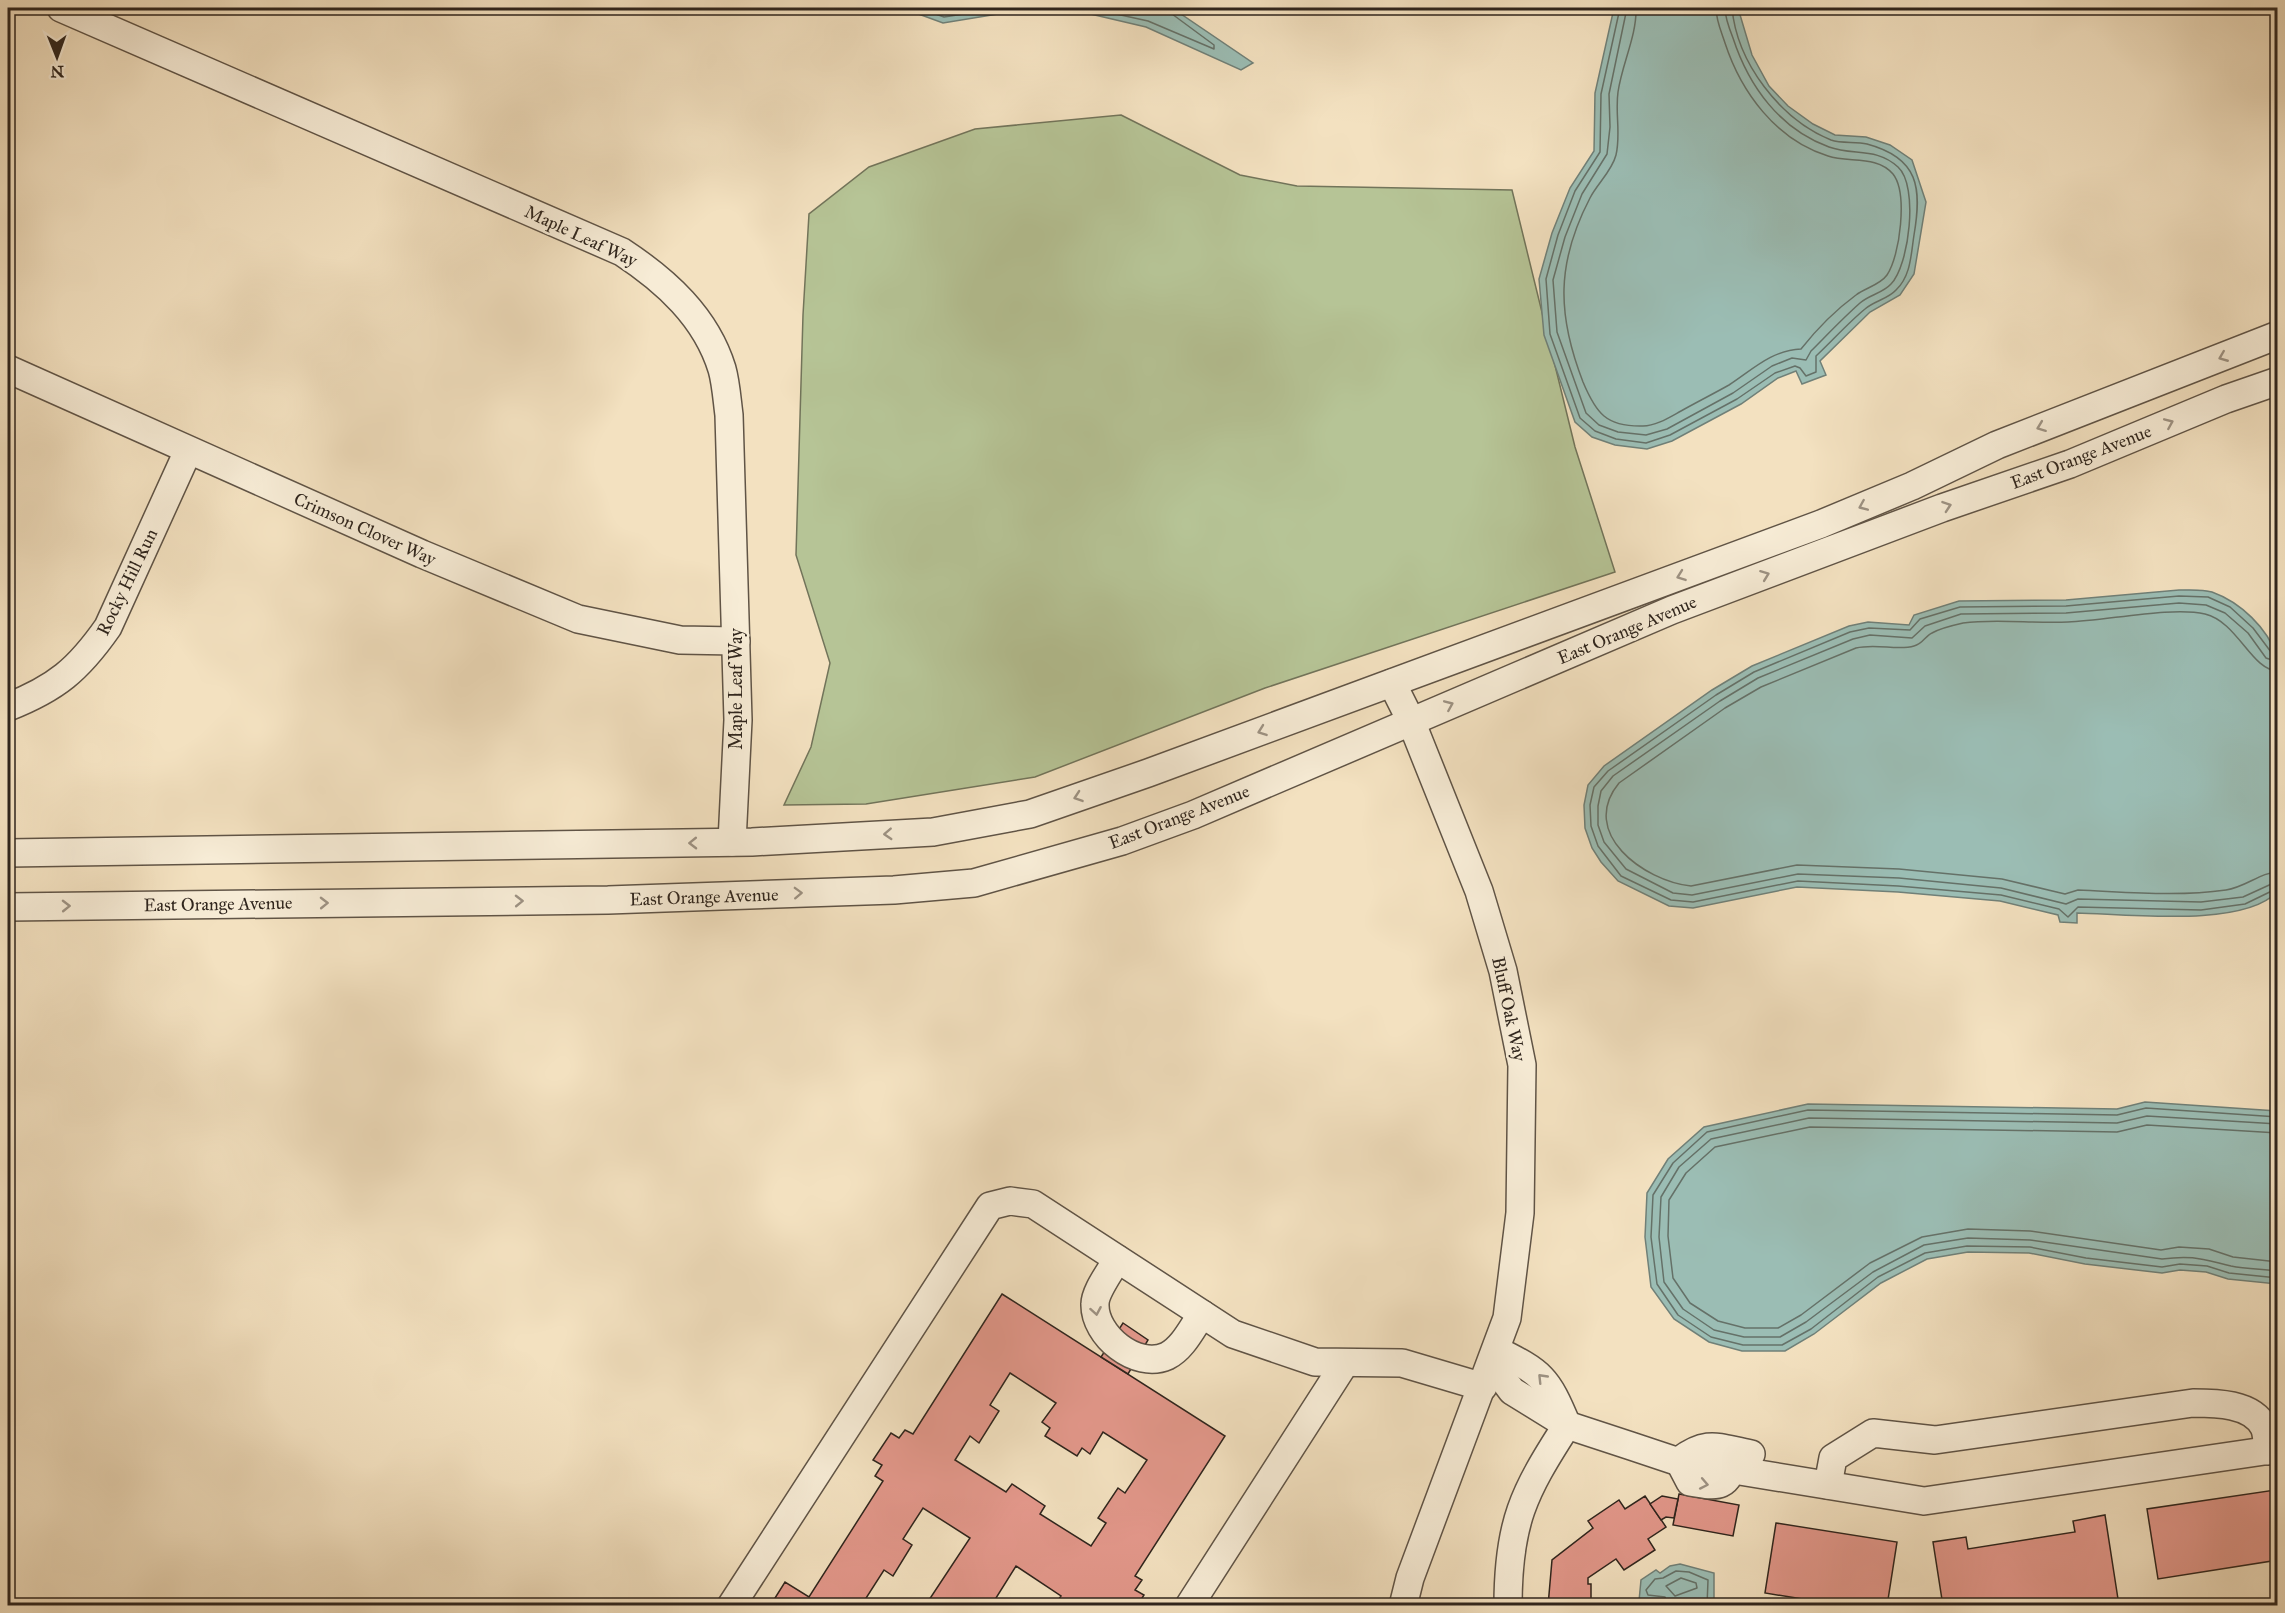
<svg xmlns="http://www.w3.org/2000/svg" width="2285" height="1613" font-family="'IM FELL Great Primer',serif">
  <rect width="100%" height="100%" fill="#f3e1c0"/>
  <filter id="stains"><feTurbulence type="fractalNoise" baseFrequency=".00333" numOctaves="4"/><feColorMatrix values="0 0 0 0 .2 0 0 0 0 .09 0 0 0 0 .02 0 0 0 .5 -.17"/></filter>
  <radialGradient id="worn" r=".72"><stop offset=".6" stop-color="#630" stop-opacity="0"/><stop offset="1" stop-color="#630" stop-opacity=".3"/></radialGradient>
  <polygon fill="#b6c496" stroke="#72745a" stroke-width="1.5" points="1121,115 1240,175 1297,186 1512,190 1575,447 1615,572 1265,688 1035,777 866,804 784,805 811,747 830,663 796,555 803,315 809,214 869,167 975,129"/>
  <g fill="#9bbdb4" stroke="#708078" stroke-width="1.5">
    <polygon points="902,8 1172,8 1253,63 1241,70 1146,27 1082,12 1004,13 943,23"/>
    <polygon points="1614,8 1738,8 1752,55 1769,86 1788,106 1813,124 1835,135 1866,137 1890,145 1912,160 1926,202 1914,274 1900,295 1870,312 1820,361 1826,375 1802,384 1796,371 1778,378 1741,404 1672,441 1647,449 1615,445 1592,437 1575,422 1544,335 1539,279 1552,233 1570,188 1594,151 1595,93"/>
    <path d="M2179 590C2189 590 2202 589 2212 592 2240 602 2268 628 2277 657V892C2243 928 2126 914 2077 913V923L2060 922 2058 915 2000 901 1898 892 1797 887 1693 908 1669 906 1618 881 1601 862 1592 848 1585 828 1584 805 1588 785 1604 766 1712 690 1752 666 1849 626 1868 622 1909 625 1914 615 1959 601 2066 600Z"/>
    <polygon points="2145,1102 2277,1111 2277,1284 2228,1279 2206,1272 2180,1270 2162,1273 2085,1264 2029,1253 1968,1252 1927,1259 1881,1283 1814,1334 1785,1351 1742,1351 1709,1342 1674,1319 1651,1287 1645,1237 1647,1193 1668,1159 1704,1127 1808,1104 2117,1109"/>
    <polygon points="1680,1564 1714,1573 1714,1603 1663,1606 1663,1602 1639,1601 1641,1580 1656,1570 1660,1573 1670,1566"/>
  </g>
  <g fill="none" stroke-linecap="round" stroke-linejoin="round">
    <g stroke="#657168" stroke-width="1.5">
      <polyline points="919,8 944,17 1003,8"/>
      <polyline points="1089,8 1148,21 1214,49 1214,45 1172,14 1169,8"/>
      <path d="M1620 8 1601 94 1600 152 1575 191 1558 235 1546 279 1550 334 1580 418 1595 431 1616 439 1646 443 1670 435 1737 399 1775 373 1795 366 1800 368 1806 376 1816 372V356C1832 341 1848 323 1865 309 1874 301 1888 299 1896 290 1911 276 1911 254 1914 235 1922 188 1919 158 1867 144 1856 141 1842 144 1831 140 1780 119 1737 63 1732 8"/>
      <path d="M1627 8 1609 94 1610 127 1607 154 1582 194 1565 237 1553 280 1557 332 1586 413 1599 425 1618 432 1646 435 1667 429 1733 393 1772 366 1792 358 1806 360 1811 351C1827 335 1843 318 1860 303 1869 295 1883 293 1891 284 1909 266 1919 186 1898 167 1876 147 1854 156 1829 147 1780 129 1749 87 1733 38 1729 28 1725 18 1725 8"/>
      <path d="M1636 8C1637 35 1622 64 1618 92 1615 113 1621 134 1616 155 1612 171 1597 184 1590 198 1556 263 1557 315 1583 382 1596 413 1606 427 1643 426 1656 426 1670 417 1681 411 1697 402 1713 394 1729 385 1752 370 1772 350 1801 349 1816 330 1837 309 1856 295 1865 288 1880 285 1887 275 1900 256 1908 193 1893 174 1877 155 1849 163 1828 156 1776 140 1741 92 1725 43 1721 31 1716 20 1716 8"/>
      <polyline points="2278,654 2271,652 2253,628 2230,607 2208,597 2179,596 2066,606 1960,607 1920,619 1910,630 1869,628 1850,632 1754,672 1716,695 1608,771 1594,787 1590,805 1591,826 1598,846 1621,876 1671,900 1693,902 1798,881 1898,886 2001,895 2059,909 2068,917 2078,907 2201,910 2245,904 2278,888"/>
      <polyline points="2278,662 2266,658 2248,633 2225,613 2206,605 2179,603 2066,613 1961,614 1925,626 1912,638 1870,635 1853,639 1758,678 1720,701 1613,776 1601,791 1598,806 1598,825 1604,842 1626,869 1673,893 1692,895 1798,874 1899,878 2001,888 2066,904 2078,899 2201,902 2243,897 2278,881"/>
      <path d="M2278 671C2251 670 2238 622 2205 614 2172 606 2105 621 2068 622 2033 624 1997 618 1963 623 1954 625 1940 628 1932 633 1925 636 1923 644 1914 646 1898 651 1876 643 1856 648L1761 687 1725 708 1619 783C1578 833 1644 881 1691 886L1797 865 1899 869 2002 879 2065 894 2078 890C2127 892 2177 897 2226 890 2246 887 2261 872 2278 872"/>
      <polyline points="2278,1117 2146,1108 2117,1115 1808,1110 1707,1132 1673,1163 1653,1195 1651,1237 1657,1284 1678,1315 1711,1337 1743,1345 1782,1345 1811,1329 1878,1277 1925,1253 1967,1246 2030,1247 2086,1258 2162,1267 2180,1264 2207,1266 2229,1273 2278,1278"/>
      <path d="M2278 1124 2147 1116 2117 1123 1809 1118 1711 1139 1679 1167 1661 1197 1659 1237 1664 1282 1683 1309 1714 1330 1744 1337H1780L1806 1322 1873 1272 1924 1245 1968 1238 2030 1240 2162 1259C2193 1255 2201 1259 2231 1266 2246 1269 2262 1269 2278 1271"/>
      <polyline points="2278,1133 2147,1125 2117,1132 1810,1127 1715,1147 1686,1173 1669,1200 1668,1236 1673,1278 1690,1303 1718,1321 1745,1328 1778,1328 1801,1315 1870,1263 1922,1237 1968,1229 2030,1231 2161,1250 2179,1247 2209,1249 2233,1257 2278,1262"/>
      <polygon points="1681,1578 1696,1583 1697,1588 1675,1596 1666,1586"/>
      <polyline points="1669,1606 1665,1597 1648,1595 1646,1590 1655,1579 1663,1578 1676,1571 1689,1572 1708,1580 1707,1606"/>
    </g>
  </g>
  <g fill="#e2978a" stroke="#2f251d" stroke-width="1.5" fill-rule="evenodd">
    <path d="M1002 1294 1225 1436 1135 1576 1142 1580 1135 1590 1144 1595 1137 1606H1054L1061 1596 1016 1566 991 1606H925L970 1538 923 1508 903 1539 912 1545 893 1576 884 1570 861 1606H770L785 1582 809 1597 883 1481 875 1476 882 1465 873 1460 891 1433 899 1438 905 1430 913 1434ZM1010 1373 1056 1403 1042 1422 1050 1428 1045 1436 1077 1456 1082 1448 1090 1454 1103 1432 1147 1460 1125 1493 1118 1488 1098 1518 1106 1523 1091 1546 1040 1514 1045 1506 1012 1484 1006 1492 955 1460 970 1436 979 1443 999 1411 990 1405Z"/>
    <polygon points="1123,1323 1148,1340 1128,1374 1101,1357"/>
    <polygon points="2275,1490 2278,1560 2158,1579 2147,1509"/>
    <polygon points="1679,1494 1739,1505 1733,1536 1673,1525"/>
    <polygon points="1645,1496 1666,1527 1648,1539 1655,1550 1624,1570 1616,1559 1588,1578 1588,1584 1591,1584 1591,1606 1548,1606 1552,1560 1593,1528 1588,1521 1619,1500 1625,1509"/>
    <polygon points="1662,1496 1678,1499 1674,1518 1666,1517 1661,1520 1650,1504"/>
    <polygon points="2105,1515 2118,1599 2084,1604 2083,1599 2040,1606 1943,1606 1933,1542 1966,1537 1968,1549 2075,1532 2073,1521"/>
    <polygon points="1776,1523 1897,1542 1887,1606 1846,1606 1765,1593"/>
  </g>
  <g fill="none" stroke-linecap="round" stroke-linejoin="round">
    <g stroke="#605446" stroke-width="30">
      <g id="minor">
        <path d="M61 8 622 252C666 281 706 317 722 369 726 383 727 400 729 415L738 720 732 842"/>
        <polyline points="8,369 422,554 578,619 680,640 736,641"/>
        <polyline points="1392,683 1411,721 1479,891 1503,971 1522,1065 1520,1213 1507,1318 1410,1578 1403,1606"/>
        <path d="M8 707C56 688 78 670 108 627L188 451"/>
        <polyline points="8,853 752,842 933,832 1030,814 1148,773 1821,524 1912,486 1997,445 2278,335"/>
        <polyline points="8,907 608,900 894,890 974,883 1122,841 1193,815 1672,610 1942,508 2070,464 2226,399 2278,381"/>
        <path d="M1117 1259C1111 1271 1095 1291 1095 1304 1094 1335 1136 1370 1167 1356 1183 1348 1192 1328 1202 1314"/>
        <path d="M1496 1350C1542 1373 1547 1377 1567 1425"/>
        <polyline points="1491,1363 1512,1391 1567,1425 1631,1446 1673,1460 1924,1501 2278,1449"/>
        <path d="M1735 1457C1728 1489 1719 1487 1690 1482L1679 1461C1708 1439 1718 1448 1751 1454"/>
        <path d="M1828 1485 1833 1458 1873 1433 1935 1440 2193 1403C2215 1403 2252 1403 2264 1427 2267 1433 2267 1444 2268 1451"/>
        <polyline points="731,1606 990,1206 1010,1201 1033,1204 1233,1334 1315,1362 1402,1363 1483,1387"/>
        <polyline points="1189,1606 1345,1363"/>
        <path d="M1508 1606C1508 1523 1523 1493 1567 1425"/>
      </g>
    </g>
    <use href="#minor" stroke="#f7ecd6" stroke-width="27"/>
  </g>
  <defs><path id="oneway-chevron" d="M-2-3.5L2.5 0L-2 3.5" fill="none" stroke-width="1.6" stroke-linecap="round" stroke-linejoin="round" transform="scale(1.5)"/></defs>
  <g stroke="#9d9283">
    <use href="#oneway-chevron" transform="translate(2223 357) rotate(158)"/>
    <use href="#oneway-chevron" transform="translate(2169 423) rotate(-23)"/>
    <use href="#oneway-chevron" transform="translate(2041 427) rotate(159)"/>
    <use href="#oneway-chevron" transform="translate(1863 506) rotate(157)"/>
    <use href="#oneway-chevron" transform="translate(1947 506) rotate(-19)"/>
    <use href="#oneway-chevron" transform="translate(1765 575) rotate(-21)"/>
    <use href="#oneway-chevron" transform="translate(1681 576) rotate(160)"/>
    <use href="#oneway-chevron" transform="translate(1449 705) rotate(-23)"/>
    <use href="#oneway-chevron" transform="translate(1262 731) rotate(160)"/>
    <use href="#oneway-chevron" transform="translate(1078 797) rotate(161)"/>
    <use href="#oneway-chevron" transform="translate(888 834) rotate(177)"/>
    <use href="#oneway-chevron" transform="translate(693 843) rotate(179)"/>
    <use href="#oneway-chevron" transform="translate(798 893) rotate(-2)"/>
    <use href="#oneway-chevron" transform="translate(519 901) rotate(-1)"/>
    <use href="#oneway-chevron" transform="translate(324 903) rotate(-1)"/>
    <use href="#oneway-chevron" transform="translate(66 906) rotate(-1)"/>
    <use href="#oneway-chevron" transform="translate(1096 1311) rotate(80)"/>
    <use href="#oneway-chevron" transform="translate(1542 1378) rotate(-134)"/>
    <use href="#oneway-chevron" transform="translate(1704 1484) rotate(11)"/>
  </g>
  <g text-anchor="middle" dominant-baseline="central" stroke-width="5" stroke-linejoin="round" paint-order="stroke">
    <g font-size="18" fill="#2f251d" stroke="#f7ecd6">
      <text transform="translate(581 236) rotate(25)">Maple Leaf Way</text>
      <text transform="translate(2081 457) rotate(-21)">East Orange Avenue</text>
      <text transform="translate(365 529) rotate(24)">Crimson Clover Way</text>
      <text transform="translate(127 582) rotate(-64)">Rocky Hill Run</text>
      <text transform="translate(1627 630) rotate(-23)">East Orange Avenue</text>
      <text transform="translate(736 689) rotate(-90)">Maple Leaf Way</text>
      <text transform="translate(1179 817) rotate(-21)">East Orange Avenue</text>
      <text transform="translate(704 897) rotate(-2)">East Orange Avenue</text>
      <text transform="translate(218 904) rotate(-1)">East Orange Avenue</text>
      <text transform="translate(1509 1009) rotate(78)">Bluff Oak Way</text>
    </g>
  </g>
  <rect width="2285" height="1613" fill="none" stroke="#f3e1c0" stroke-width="30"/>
  <rect x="9" y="9" width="2267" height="1595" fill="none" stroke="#2f251d" stroke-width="3"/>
  <rect x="15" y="15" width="2255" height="1583" fill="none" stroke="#2f251d" stroke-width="1.5"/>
  <g transform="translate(57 57) rotate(179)" stroke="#f7ecd6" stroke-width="4.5" paint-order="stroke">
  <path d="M0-4.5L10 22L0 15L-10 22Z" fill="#2f251d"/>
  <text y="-9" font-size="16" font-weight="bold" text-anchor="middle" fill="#2f251d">N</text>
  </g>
  <rect width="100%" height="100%" filter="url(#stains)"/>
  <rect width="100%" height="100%" fill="url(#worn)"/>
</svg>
